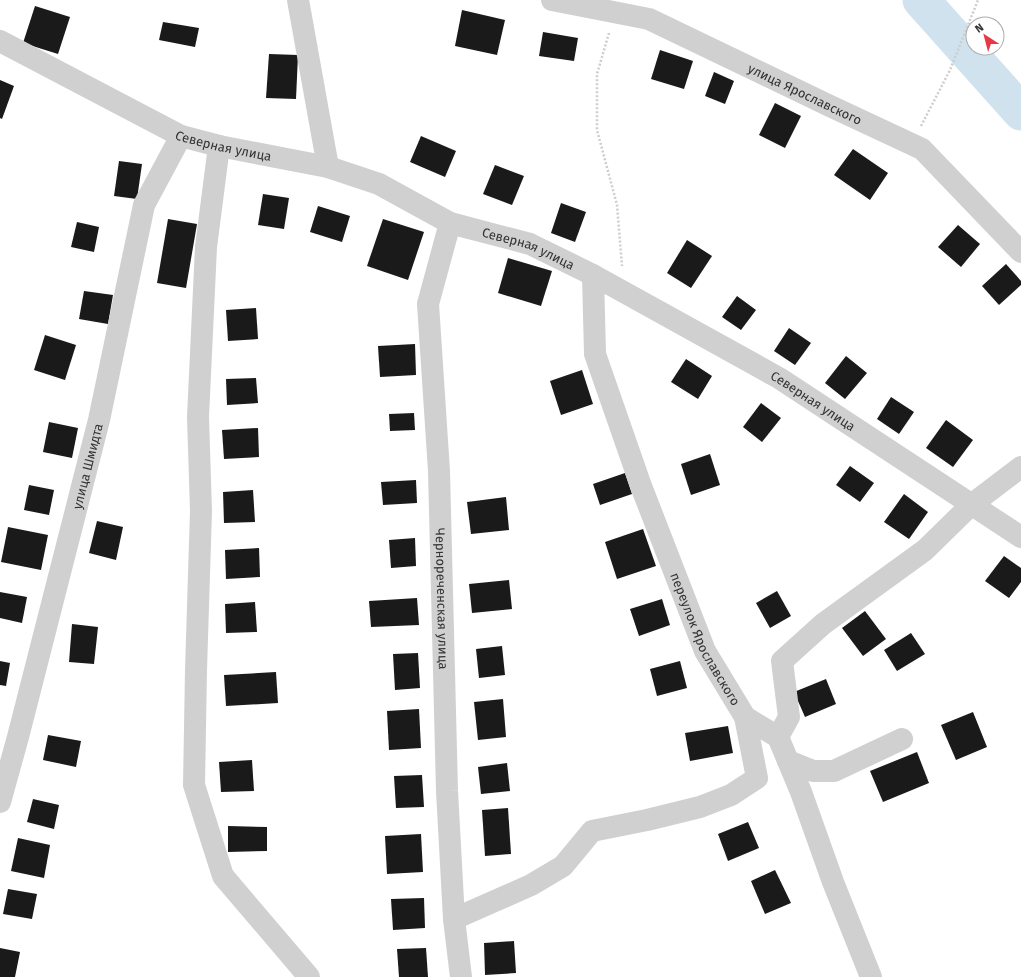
<svg xmlns="http://www.w3.org/2000/svg" width="1021" height="977" font-family="'Fira Sans',sans-serif">
  <rect width="100%" height="100%" fill="#fff"/>
  <g fill="none" stroke-linecap="round" stroke-linejoin="round">
    <polyline stroke="#cfe2ee" stroke-width="37" points="921,0 1021,112"/>
  </g>
  <g fill="#1a1a1a">
    <polygon points="35,6 70,17 58,54 23,43"/>
    <polygon points="462,10 505,20 497,55 455,46"/>
    <polygon points="163,22 199,28 195,47 159,40"/>
    <polygon points="543,32 578,38 574,61 539,56"/>
    <polygon points="660,50 693,61 684,89 651,79"/>
    <polygon points="269,54 298,55 296,99 266,98"/>
    <polygon points="714,72 734,81 725,104 705,96"/>
    <polygon points="0,80 14,86 2,119 0,118"/>
    <polygon points="775,103 801,116 785,148 759,135"/>
    <polygon points="421,136 456,151 445,177 410,162"/>
    <polygon points="853,149 888,173 870,200 834,175"/>
    <polygon points="119,161 142,164 137,199 114,196"/>
    <polygon points="495,165 524,176 512,205 483,194"/>
    <polygon points="263,194 289,198 284,229 258,225"/>
    <polygon points="561,203 586,212 575,242 551,233"/>
    <polygon points="318,206 350,216 342,242 310,232"/>
    <polygon points="168,219 197,224 186,288 157,283"/>
    <polygon points="383,219 424,232 408,280 367,266"/>
    <polygon points="77,222 99,227 94,252 71,247"/>
    <polygon points="958,225 980,244 961,267 938,247"/>
    <polygon points="687,240 712,256 691,288 667,273"/>
    <polygon points="508,258 552,271 541,306 498,293"/>
    <polygon points="1006,264 1021,281 1021,285 999,305 982,286"/>
    <polygon points="84,291 113,295 108,324 79,319"/>
    <polygon points="737,296 756,310 741,330 722,317"/>
    <polygon points="256,308 258,339 228,341 226,310"/>
    <polygon points="789,328 811,343 795,365 774,351"/>
    <polygon points="45,335 76,345 65,380 34,370"/>
    <polygon points="415,344 416,375 380,377 378,346"/>
    <polygon points="846,356 867,373 845,399 825,383"/>
    <polygon points="686,359 712,376 698,399 671,382"/>
    <polygon points="582,370 593,404 561,415 550,381"/>
    <polygon points="256,378 258,403 227,405 226,379"/>
    <polygon points="891,397 914,412 899,434 877,419"/>
    <polygon points="761,403 781,418 762,442 743,427"/>
    <polygon points="414,413 415,430 390,431 389,414"/>
    <polygon points="946,420 973,440 953,467 926,448"/>
    <polygon points="49,422 78,428 72,458 43,452"/>
    <polygon points="258,428 259,457 224,459 222,430"/>
    <polygon points="710,454 720,485 691,495 681,464"/>
    <polygon points="850,466 874,483 860,502 836,485"/>
    <polygon points="625,473 632,494 600,505 593,484"/>
    <polygon points="416,480 417,503 383,505 381,482"/>
    <polygon points="29,485 54,490 49,515 24,510"/>
    <polygon points="253,490 255,522 224,523 223,492"/>
    <polygon points="904,494 928,512 909,539 884,522"/>
    <polygon points="506,497 509,530 471,534 467,502"/>
    <polygon points="97,521 123,527 116,560 89,553"/>
    <polygon points="8,527 48,535 41,570 1,562"/>
    <polygon points="643,529 656,566 617,579 605,542"/>
    <polygon points="415,538 416,566 391,568 389,540"/>
    <polygon points="259,548 260,577 226,579 225,550"/>
    <polygon points="1004,556 1021,568 1021,582 1009,598 985,581"/>
    <polygon points="509,580 512,609 472,613 469,584"/>
    <polygon points="777,591 791,616 770,628 756,603"/>
    <polygon points="0,592 27,597 22,623 0,618"/>
    <polygon points="417,598 419,625 371,627 369,601"/>
    <polygon points="662,599 670,625 639,636 630,609"/>
    <polygon points="255,602 257,632 226,633 225,604"/>
    <polygon points="865,611 886,639 863,656 842,628"/>
    <polygon points="72,624 98,627 94,664 69,662"/>
    <polygon points="911,633 925,654 897,671 884,650"/>
    <polygon points="502,646 505,675 479,678 476,649"/>
    <polygon points="418,653 420,688 395,690 393,654"/>
    <polygon points="0,661 10,663 6,686 0,685"/>
    <polygon points="680,661 687,688 657,696 650,669"/>
    <polygon points="276,672 278,703 226,706 224,675"/>
    <polygon points="826,679 836,704 805,717 794,692"/>
    <polygon points="503,699 506,737 478,740 474,702"/>
    <polygon points="419,709 421,748 389,750 387,711"/>
    <polygon points="973,712 987,747 956,760 941,725"/>
    <polygon points="728,726 733,753 690,761 685,733"/>
    <polygon points="48,735 81,741 76,767 43,760"/>
    <polygon points="917,752 929,783 883,802 870,771"/>
    <polygon points="252,760 254,791 221,792 219,762"/>
    <polygon points="507,763 510,791 481,794 478,767"/>
    <polygon points="422,775 424,807 396,808 394,776"/>
    <polygon points="33,799 59,805 54,829 27,822"/>
    <polygon points="508,808 511,854 485,856 482,810"/>
    <polygon points="748,822 759,848 728,861 718,834"/>
    <polygon points="228,826 267,827 267,851 228,852"/>
    <polygon points="421,834 423,872 387,874 385,836"/>
    <polygon points="18,838 50,845 44,878 11,871"/>
    <polygon points="775,870 791,903 765,914 751,881"/>
    <polygon points="8,889 37,894 32,919 3,914"/>
    <polygon points="424,898 425,928 393,930 391,899"/>
    <polygon points="514,941 516,973 485,975 484,943"/>
    <polygon points="0,948 20,952 15,977 0,977"/>
    <polygon points="426,948 428,977 399,977 397,949"/>
  </g>
  <g fill="none" stroke-linecap="round" stroke-linejoin="round">
    <g stroke="#cdcdcd" stroke-width="2.5" stroke-dasharray="2 2" stroke-linecap="butt">
      <polyline points="609,33 597,74 597,130 617,205 622,266"/>
      <polyline points="921,126 950,70 978,0"/>
    </g>
    <g stroke="#d0d0d0" stroke-width="22">
      <polyline points="298,0 328,167"/>
      <path id="s1" d="M552 0 649 19 830 106 922 149 1021 252"/>
      <path id="s2" d="M0 41 181 136 219 146 328 167 379 184 450 223 530 244 593 275 779 378 1021 537"/>
      <polyline points="219,146 206,247 198,417 201,511 196,670 194,785 223,876 309,977"/>
      <path id="s3" d="M450 223 428 304 439 471 447 791 454 919 461 977"/>
      <path id="s4" d="M593 275 595 354 641 486 705 651 745 717 778 737 801 792 833 882 871 977"/>
      <polyline points="778,737 789,717 782,661 823,624 925,550 971,505 1021,467"/>
      <polyline points="788,761 813,771 834,771 902,739"/>
      <path id="s5" d="M0 802 18 737 99 420 144 205 181 136"/>
      <polyline points="454,919 531,885 563,866 592,831 647,820 700,807 731,795 757,778 745,717"/>
    </g>
  </g>
  <g text-anchor="middle" dominant-baseline="central" stroke-width="4" stroke-linejoin="round" paint-order="stroke">
    <g font-size="13" fill="#333" stroke="#fff">
      <text stroke="none"><textPath href="#s1" startOffset="272">улица Ярославского</textPath></text>
      <text stroke="none"><textPath href="#s2" startOffset="248">Северная улица</textPath></text>
      <text stroke="none"><textPath href="#s2" startOffset="572">Северная улица</textPath></text>
      <text stroke="none"><textPath href="#s2" startOffset="896">Северная улица</textPath></text>
      <text stroke="none"><textPath href="#s5" startOffset="347">улица Шмидта</textPath></text>
      <text stroke="none"><textPath href="#s3" startOffset="379">Чернореченская улица</textPath></text>
      <text stroke="none"><textPath href="#s4" startOffset="385">переулок Ярославского</textPath></text>
    </g>
  </g>
  <g transform="translate(985 36) rotate(324)"><circle r="19" fill="#ffffff" stroke="#adadad"/>
  <path d="M0-3L7 15L0 10L-7 15Z" fill="#e63946"/>
  <text y="-6" font-size="11" font-weight="bold" text-anchor="middle" fill="#333333">N</text>
  </g>
</svg>
